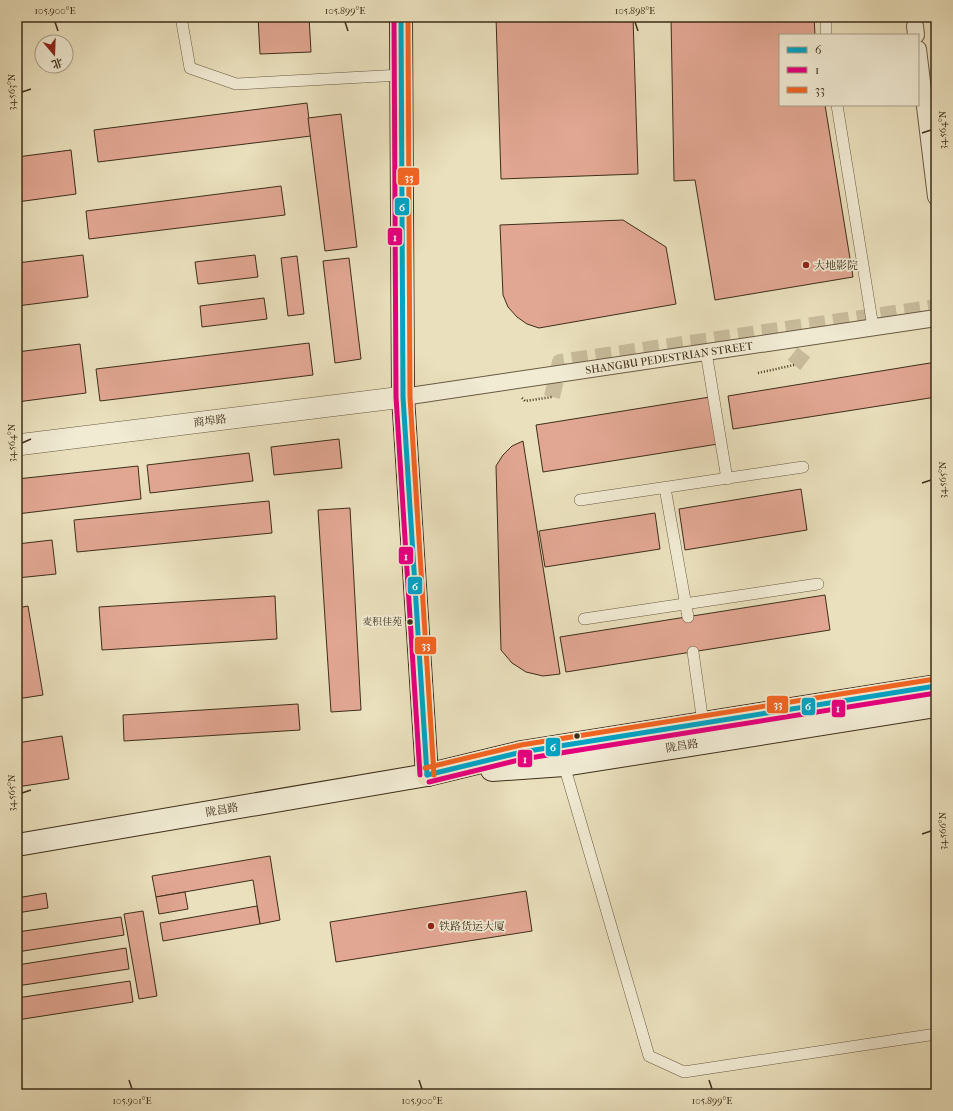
<svg xmlns="http://www.w3.org/2000/svg" width="953" height="1111" font-family="'IM FELL French Canon','Noto Serif SC',serif">
  <rect width="100%" height="100%" fill="#eae0bd"/>
  <filter id="stains"><feTurbulence type="fractalNoise" baseFrequency=".005" numOctaves="4"/><feColorMatrix values="0 0 0 0 .2 0 0 0 0 .09 0 0 0 0 .02 0 0 0 .5 -.17"/></filter>
  <radialGradient id="worn" r=".72"><stop offset=".6" stop-color="#630" stop-opacity="0"/><stop offset="1" stop-color="#630" stop-opacity=".3"/></radialGradient>
  <g fill="#e2a793" stroke="#3e2e19">
    <polygon points="258,17 309,17 311,52 260,54"/>
    <polygon points="496,17 633,17 638,174 501,179"/>
    <polygon points="671,17 814,17 815,35 780,35 780,105 825,105 853,277 715,300 695,180 674,181"/>
    <polygon points="307,103 311,136 98,162 94,130"/>
    <polygon points="341,114 357,247 325,251 308,118"/>
    <polygon points="71,150 76,194 17,202 17,157"/>
    <polygon points="281,186 285,215 89,239 86,211"/>
    <polygon points="623,220 666,247 676,304 539,328 527,324 517,317 508,307 503,295 500,225"/>
    <polygon points="83,255 88,297 17,306 17,263"/>
    <polygon points="255,255 258,277 198,284 195,262"/>
    <polygon points="297,256 304,314 288,316 281,258"/>
    <polygon points="349,258 361,359 335,363 323,261"/>
    <polygon points="264,298 267,319 202,327 200,306"/>
    <polygon points="309,343 313,375 100,401 96,369"/>
    <polygon points="80,344 86,393 17,402 17,352"/>
    <polygon points="936,362 936,397 733,429 728,396"/>
    <polygon points="710,397 718,444 543,472 536,425"/>
    <polygon points="339,439 342,468 274,475 271,447"/>
    <polygon points="523,441 560,674 543,676 526,672 512,663 501,650 496,466 503,455 512,446"/>
    <polygon points="249,453 253,481 150,493 147,465"/>
    <polygon points="138,466 141,499 17,514 17,479"/>
    <polygon points="801,489 807,530 685,550 679,509"/>
    <polygon points="269,501 272,533 77,552 74,520"/>
    <polygon points="350,508 361,710 331,712 318,510"/>
    <polygon points="655,513 660,549 545,567 539,531"/>
    <polygon points="52,540 56,574 17,578 17,544"/>
    <polygon points="825,595 830,630 566,672 560,637"/>
    <polygon points="275,596 277,639 102,650 99,607"/>
    <polygon points="28,606 43,695 17,699 17,608"/>
    <polygon points="298,704 300,730 124,741 123,715"/>
    <polygon points="62,736 69,779 17,787 17,743"/>
    <polygon points="270,856 280,920 260,924 253,880 156,897 152,876"/>
    <polygon points="526,891 532,931 336,962 330,922"/>
    <polygon points="185,892 188,909 159,914 156,897"/>
    <polygon points="46,893 48,908 17,913 17,898"/>
    <polygon points="257,906 260,924 163,941 160,923"/>
    <polygon points="143,911 157,996 139,999 124,914"/>
    <polygon points="121,917 124,935 17,952 17,932"/>
    <polygon points="126,948 129,969 17,986 17,965"/>
    <polygon points="130,981 133,1002 17,1020 17,998"/>
  </g>
  <g fill="none" stroke-linecap="round" stroke-linejoin="round">
    <g stroke="#c8bc9c" stroke-width="16" stroke-dasharray="16 8" stroke-linecap="butt">
      <polyline points="794,365 805,351 806,326"/>
      <polyline points="552,397 560,362 936,307"/>
    </g>
    <g stroke="#695a42" stroke-width="12">
      <g id="service">
        <polyline points="181,17 190,68 236,84 401,75"/>
        <polyline points="826,17 826,35"/>
        <polyline points="837,105 873,327"/>
        <polyline points="706,352 727,479"/>
        <polyline points="665,488 688,617"/>
        <polyline points="580,500 803,467"/>
        <polyline points="584,619 818,584"/>
        <polyline points="693,652 703,723"/>
        <polyline points="564,765 649,1056 684,1072 936,1034"/>
      </g>
    </g>
    <g stroke="#695a42" stroke-width="18">
      <g id="pedestrian">
        <polyline points="915,26 916,35"/>
        <polyline points="918,49 936,197"/>
        <path id="s1" d="M403 397 936 318"/>
      </g>
    </g>
    <g stroke="#695a42" stroke-width="22">
      <polyline id="minor" points="17,445 403,397"/>
    </g>
    <g stroke="#3e2e19" stroke-width="24">
      <g id="secondary">
        <polyline points="492,770 564,765 936,706"/>
        <polyline points="17,845 427,775 522,752 936,686"/>
      </g>
    </g>
    <g stroke="#3e2e19" stroke-width="24">
      <polyline id="primary" points="401,17 403,397 427,775"/>
    </g>
    <g stroke="#3e2e19" stroke-width="2.5" stroke-dasharray="1 2" stroke-linecap="butt">
      <polyline points="758,373 794,365"/>
      <polyline points="522,398 525,401 552,397"/>
    </g>
    <use href="#service" stroke="#f1ebd4" stroke-width="11"/>
    <use href="#pedestrian" stroke="#f1ebd4" stroke-width="16"/>
    <use href="#minor" stroke="#f1ebd4" stroke-width="21"/>
    <use href="#secondary" stroke="#f1ebd4" stroke-width="22"/>
    <use href="#primary" stroke="#eae0bd" stroke-width="22"/>
    <g stroke="#f1ebd4" stroke-width="8">
      <g id="bus-1">
        <polyline points="401,17 403,397 427,775"/>
        <polyline points="427,775 522,752 936,686"/>
      </g>
    </g>
    <g stroke="#f1ebd4" stroke-width="8">
      <g id="bus-2">
        <polyline points="394,17 396,397 420,775"/>
        <polyline points="429,782 523,759 936,693"/>
      </g>
    </g>
    <g stroke="#f1ebd4" stroke-width="8">
      <g id="bus-3">
        <polyline points="408,17 410,397 434,775"/>
        <polyline points="425,768 521,745 935,679"/>
      </g>
    </g>
    <use href="#bus-1" stroke="#03a3c5" stroke-width="5"/>
    <use href="#bus-2" stroke="#e5007d" stroke-width="5"/>
    <use href="#bus-3" stroke="#f26522" stroke-width="5"/>
  </g>
  <path fill="none" stroke="#3e2e19" stroke-width="1.5" d="M55 22 58 31M345 22 348 31M635 22 638 31M22 92 31 89M922 133 931 130M22 443 31 439M922 483 931 480M22 793 31 790M922 834 931 831M129 1080 132 1089M419 1080 422 1089M709 1080 712 1089"/>
  <g fill="#8f2418" stroke="#f1ebd4" stroke-width="1.5">
    <circle cx="806" cy="265" r="4"/>
    <circle cx="431" cy="926" r="4"/>
  </g>
  <g fill="#3e2e19" stroke="#f1ebd4" stroke-width="1.5">
    <circle cx="410" cy="622" r="3.5"/>
    <circle cx="577" cy="736" r="3.5"/>
  </g>
  <g text-anchor="middle" dominant-baseline="central" stroke-width="3.5" stroke-linejoin="round" paint-order="stroke">
    <g font-size="10" fill="#3e2e19" stroke="#f1ebd4" text-anchor="end">
      <text x="402" y="622">麦积佳苑</text>
    </g>
    <g font-size="11" fill="#3e2e19" stroke="#f1ebd4" text-anchor="start">
      <text x="814" y="265">大地影院</text>
      <text x="439" y="926">铁路货运大厦</text>
    </g>
    <g font-size="11" fill="#3e2e19" stroke="#f1ebd4">
      <text stroke="none"><textPath href="#s1" startOffset="269">SHANGBU PEDESTRIAN STREET</textPath></text>
      <text transform="translate(210 421) rotate(-7)">商埠路</text>
      <text transform="translate(682 746) rotate(-9)">陇昌路</text>
      <text transform="translate(222 810) rotate(-10)">陇昌路</text>
    </g>
  </g>
  <g stroke="#f1ebd4" stroke-width="1.5">
    <rect x="397" y="167" width="23" height="19" rx="4" fill="#f26522"/>
    <rect x="394" y="197" width="16" height="19" rx="4" fill="#03a3c5"/>
    <rect x="387" y="227" width="16" height="19" rx="4" fill="#e5007d"/>
    <rect x="398" y="546" width="16" height="19" rx="4" fill="#e5007d"/>
    <rect x="407" y="576" width="16" height="19" rx="4" fill="#03a3c5"/>
    <rect x="414" y="636" width="23" height="19" rx="4" fill="#f26522"/>
    <rect x="766" y="695" width="23" height="19" rx="4" fill="#f26522"/>
    <rect x="801" y="697" width="15" height="19" rx="4" fill="#03a3c5"/>
    <rect x="831" y="699" width="15" height="19" rx="4" fill="#e5007d"/>
    <rect x="545" y="737" width="16" height="20" rx="4" fill="#03a3c5"/>
    <rect x="517" y="749" width="16" height="19" rx="4" fill="#e5007d"/>
  </g>
  <g font-size="11" text-anchor="middle" font-weight="bold" fill="#fff">
    <text x="409" y="181">33</text>
    <text x="402" y="211">6</text>
    <text x="395" y="241">1</text>
    <text x="406" y="560">1</text>
    <text x="415" y="590">6</text>
    <text x="426" y="649">33</text>
    <text x="778" y="708">33</text>
    <text x="808" y="710">6</text>
    <text x="838" y="712">1</text>
    <text x="553" y="751">6</text>
    <text x="525" y="763">1</text>
  </g>
  <rect width="953" height="1111" fill="none" stroke="#eae0bd" stroke-width="44"/>
  <rect x="779" y="34" width="140" height="72" fill="#f1ebd4" stroke="#a99f89"/>
  <rect x="787" y="47" width="20" height="6" fill="#03a3c5" stroke="#a99f89"/>
  <text x="815" y="54" font-size="12" fill="#3e2e19">6</text>
  <rect x="787" y="67" width="20" height="6" fill="#e5007d" stroke="#a99f89"/>
  <text x="815" y="74" font-size="12" fill="#3e2e19">1</text>
  <rect x="787" y="87" width="20" height="6" fill="#f26522" stroke="#a99f89"/>
  <text x="815" y="94" font-size="12" fill="#3e2e19">33</text>
  <g transform="translate(54 54) rotate(161)"><circle r="19" fill="#f1ebd4" stroke="#a99f89"/>
  <path d="M0-3L7 15L0 10L-7 15Z" fill="#8f2418"/>
  <text y="-6" font-size="11" font-weight="bold" text-anchor="middle" fill="#3e2e19">北</text>
  </g>
  <rect x="22" y="22" width="909" height="1067" fill="none" stroke="#3e2e19" stroke-width="1.5"/>
  <g font-size="10" text-anchor="middle" fill="#3e2e19">
    <text x="55" y="14">105.900°E</text>
    <text x="345" y="14">105.899°E</text>
    <text x="635" y="14">105.898°E</text>
    <text transform="translate(11 92) rotate(-90)" y="4">34.563°N</text>
    <text transform="translate(942 130) rotate(-90)" y="4">34.564°N</text>
    <text transform="translate(11 443) rotate(-90)" y="4">34.564°N</text>
    <text transform="translate(942 480) rotate(-90)" y="4">34.565°N</text>
    <text transform="translate(11 793) rotate(-90)" y="4">34.565°N</text>
    <text transform="translate(942 831) rotate(-90)" y="4">34.566°N</text>
    <text x="132" y="1104">105.901°E</text>
    <text x="422" y="1104">105.900°E</text>
    <text x="712" y="1104">105.899°E</text>
  </g>
  <rect width="100%" height="100%" filter="url(#stains)"/>
  <rect width="100%" height="100%" fill="url(#worn)"/>
</svg>
